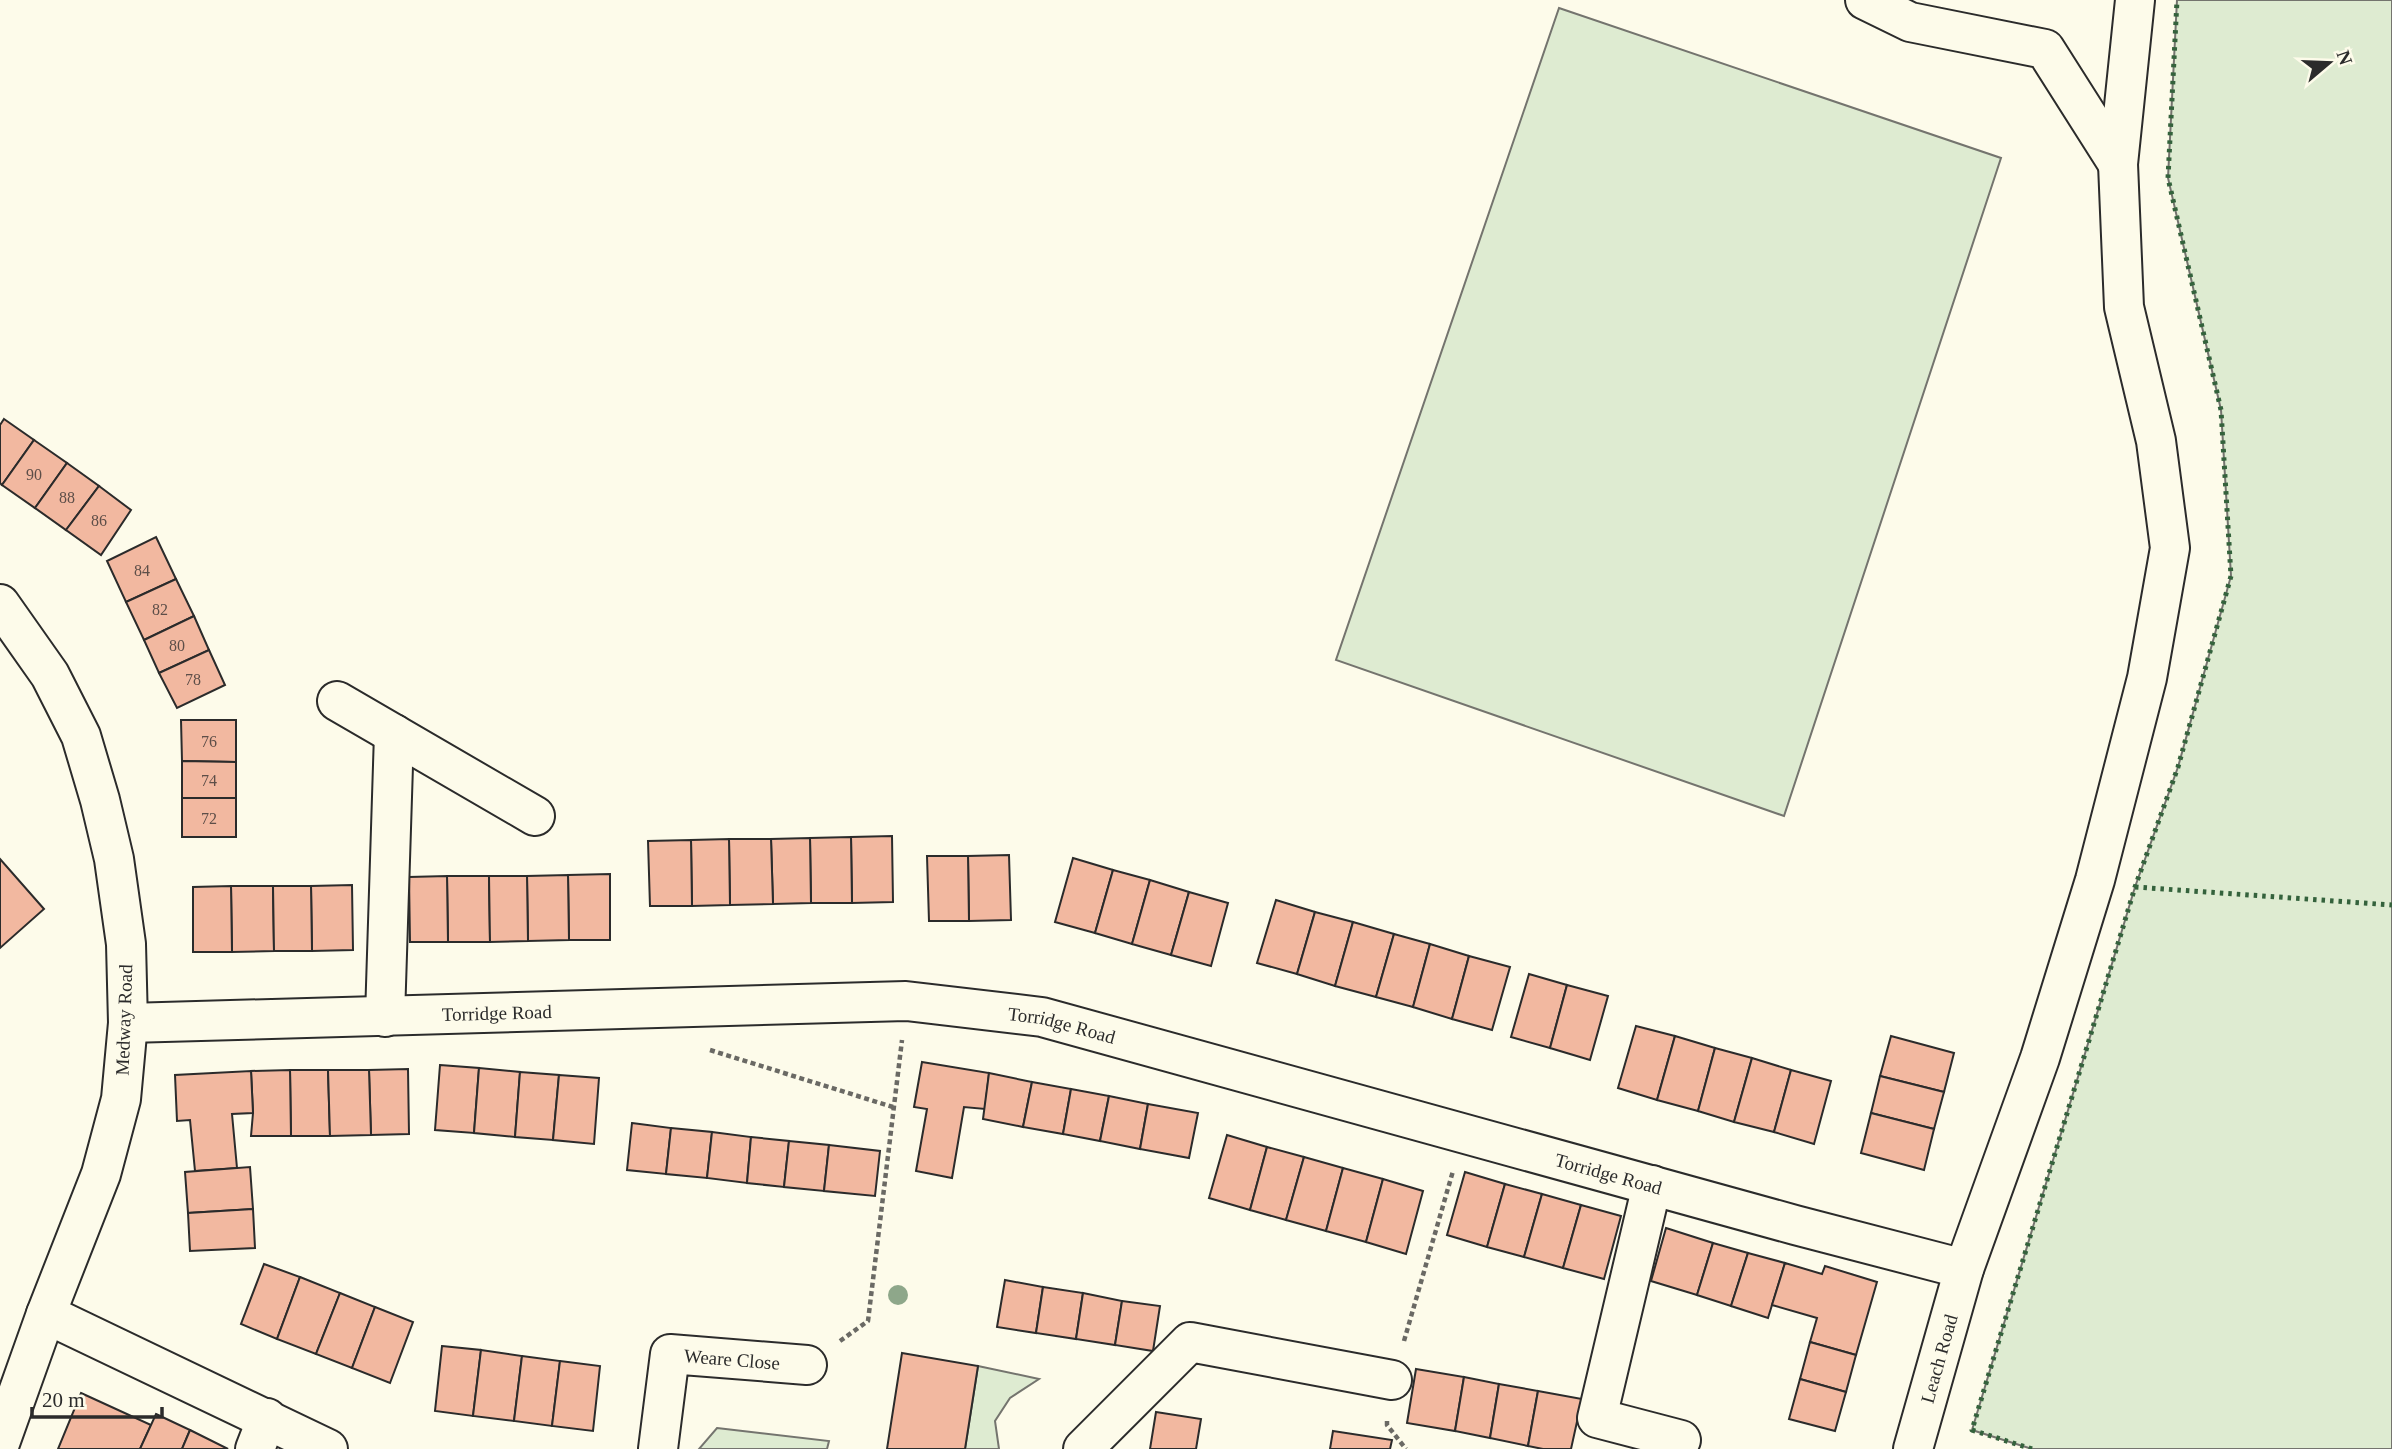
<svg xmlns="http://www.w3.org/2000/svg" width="2392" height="1449" font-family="Georgia,serif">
  <rect width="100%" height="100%" fill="#fdfbea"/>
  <g fill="#deebd1" stroke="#74746e" stroke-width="2">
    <polygon points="2177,0 2392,0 2392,1449 2032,1449 1972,1430 2135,887 2178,767 2231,576 2221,410 2168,178"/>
    <polygon points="1559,8 2001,158 1784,816 1336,660"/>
    <polygon points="978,1366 1039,1379 1010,1398 995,1421 999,1449 965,1449"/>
    <polygon points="717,1428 829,1441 827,1449 699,1449"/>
  </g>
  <g fill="#f2b8a0" stroke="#2b2b2b" stroke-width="2">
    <polygon points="4,419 34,440 2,485 0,483 0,425"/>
    <polygon points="34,440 67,463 35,508 2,485"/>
    <polygon points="67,463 99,486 66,530 35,508"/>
    <polygon points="99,486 131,510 101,555 66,530"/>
    <polygon points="156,537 176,579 126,602 107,561"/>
    <polygon points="176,579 194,616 144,640 126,602"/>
    <polygon points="194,616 209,650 159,673 144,640"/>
    <polygon points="209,650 225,685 177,708 159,673"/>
    <polygon points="181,720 236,720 236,762 182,761"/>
    <polygon points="182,761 236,762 236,798 182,798"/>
    <rect x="182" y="798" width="54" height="39"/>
    <polygon points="892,836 893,902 852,903 851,837"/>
    <polygon points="851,837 852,903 811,903 810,838"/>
    <polygon points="810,838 811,903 773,904 771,839"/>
    <polygon points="729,839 771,839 773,904 730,905"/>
    <polygon points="729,839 730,905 692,906 691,840"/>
    <polygon points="691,840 692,906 650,906 648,841"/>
    <polygon points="1009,855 1011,920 969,921 968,856"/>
    <polygon points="927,856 968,856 969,921 929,921"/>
    <polygon points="1073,858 1113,870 1095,933 1055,922"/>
    <polygon points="0,859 44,909 0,948"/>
    <polygon points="1113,870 1150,880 1132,944 1095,933"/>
    <polygon points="610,874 610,940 569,940 568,875"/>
    <polygon points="568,875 569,940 528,941 527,876"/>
    <polygon points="447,876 489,876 490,942 448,942"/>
    <polygon points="447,876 448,942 410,942 409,877"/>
    <polygon points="489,876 527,876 528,941 490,942"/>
    <polygon points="1150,880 1189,892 1171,955 1132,944"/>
    <polygon points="352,885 353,950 312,951 311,886"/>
    <polygon points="231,886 273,886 274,951 232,952"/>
    <polygon points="231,886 232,952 193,952 193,887"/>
    <polygon points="273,886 311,886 312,951 274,951"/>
    <polygon points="1189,892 1228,903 1211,966 1171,955"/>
    <polygon points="1276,900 1315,912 1297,974 1257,963"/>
    <polygon points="1315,912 1353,922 1335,986 1297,974"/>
    <polygon points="1353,922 1394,934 1376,997 1335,986"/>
    <polygon points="1394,934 1430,944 1413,1007 1376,997"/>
    <polygon points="1430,944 1469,956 1452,1019 1413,1007"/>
    <polygon points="1469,956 1510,967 1492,1030 1452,1019"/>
    <polygon points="1529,974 1567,985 1550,1048 1511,1037"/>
    <polygon points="1567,985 1608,996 1590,1060 1550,1048"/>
    <polygon points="1636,1026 1675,1036 1657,1100 1618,1088"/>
    <polygon points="1675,1036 1715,1048 1698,1111 1657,1100"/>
    <polygon points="1891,1036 1954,1053 1944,1092 1880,1076"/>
    <polygon points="1715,1048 1752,1058 1734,1122 1698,1111"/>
    <polygon points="1752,1058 1791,1070 1774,1132 1734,1122"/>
    <polygon points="922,1062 989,1073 985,1109 964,1107 952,1178 916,1171 927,1109 914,1107"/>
    <polygon points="440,1065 479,1068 474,1133 435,1130"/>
    <polygon points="479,1068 520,1072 515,1137 474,1133"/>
    <polygon points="408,1069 409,1134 371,1135 369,1070"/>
    <polygon points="290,1070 328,1070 330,1136 291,1136"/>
    <polygon points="290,1070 291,1136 251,1136 253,1113 251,1071"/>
    <polygon points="328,1070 369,1070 371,1135 330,1136"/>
    <polygon points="1791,1070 1831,1081 1814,1144 1774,1132"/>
    <polygon points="251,1071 253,1113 232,1114 237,1168 195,1171 190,1120 177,1121 175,1075"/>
    <polygon points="520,1072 559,1075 553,1140 515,1137"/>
    <polygon points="989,1073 1032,1082 1023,1127 983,1119"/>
    <polygon points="559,1075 599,1078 594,1144 553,1140"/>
    <polygon points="1880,1076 1944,1092 1934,1129 1871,1113"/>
    <polygon points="1032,1082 1071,1089 1063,1134 1023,1127"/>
    <polygon points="1071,1089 1109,1096 1100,1141 1063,1134"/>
    <polygon points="1109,1096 1148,1104 1140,1149 1100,1141"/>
    <polygon points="1148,1104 1198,1113 1189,1158 1140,1149"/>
    <polygon points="1871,1113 1934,1129 1924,1170 1861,1153"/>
    <polygon points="632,1123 671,1128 666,1174 627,1170"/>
    <polygon points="671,1128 712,1132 707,1178 666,1174"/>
    <polygon points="712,1132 751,1137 747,1183 707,1178"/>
    <polygon points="1227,1135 1267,1147 1250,1210 1209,1198"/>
    <polygon points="751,1137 789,1141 784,1187 747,1183"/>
    <polygon points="789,1141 829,1145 824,1191 784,1187"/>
    <polygon points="829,1145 880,1151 875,1196 824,1191"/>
    <polygon points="1267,1147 1304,1157 1286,1220 1250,1210"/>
    <polygon points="1304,1157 1343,1168 1326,1231 1286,1220"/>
    <polygon points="250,1167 253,1209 188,1213 185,1172"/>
    <polygon points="1343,1168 1383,1179 1366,1242 1326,1231"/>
    <polygon points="1465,1172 1505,1184 1487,1247 1447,1235"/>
    <polygon points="1383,1179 1423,1191 1406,1254 1366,1242"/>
    <polygon points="1505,1184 1542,1194 1524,1257 1487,1247"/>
    <polygon points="1542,1194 1581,1205 1563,1268 1524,1257"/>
    <polygon points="1581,1205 1621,1216 1604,1279 1563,1268"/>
    <polygon points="253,1209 255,1248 190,1251 188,1213"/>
    <polygon points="1666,1228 1713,1243 1697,1295 1651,1281"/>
    <polygon points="1713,1243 1748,1253 1731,1306 1697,1295"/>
    <polygon points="1748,1253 1785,1263 1768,1318 1731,1306"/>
    <polygon points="1785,1263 1822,1274 1825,1266 1877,1282 1856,1355 1810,1342 1817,1318 1772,1305"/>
    <polygon points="264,1264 300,1277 277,1339 241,1324"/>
    <polygon points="300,1277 340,1293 316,1354 277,1339"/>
    <polygon points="1005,1280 1043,1287 1036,1333 997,1327"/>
    <polygon points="1043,1287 1083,1293 1076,1339 1036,1333"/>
    <polygon points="340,1293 375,1307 352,1368 316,1354"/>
    <polygon points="1083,1293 1122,1301 1115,1345 1076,1339"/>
    <polygon points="1122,1301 1160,1306 1153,1351 1115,1345"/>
    <polygon points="375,1307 413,1322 390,1383 352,1368"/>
    <polygon points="1810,1342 1856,1355 1846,1392 1800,1379"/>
    <polygon points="442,1346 481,1350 473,1416 435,1411"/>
    <polygon points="481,1350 522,1356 514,1421 473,1416"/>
    <polygon points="902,1353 978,1366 965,1449 887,1449"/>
    <polygon points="522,1356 560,1361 552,1426 514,1421"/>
    <polygon points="560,1361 600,1366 593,1431 552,1426"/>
    <polygon points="1416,1369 1464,1377 1455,1431 1407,1423"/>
    <polygon points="1464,1377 1499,1384 1490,1438 1455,1431"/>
    <polygon points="1800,1379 1846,1392 1835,1431 1789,1419"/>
    <polygon points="1499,1384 1538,1391 1528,1446 1490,1438"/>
    <polygon points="1538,1391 1582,1399 1571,1449 1543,1449 1528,1446"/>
    <polygon points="81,1393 151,1425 140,1449 58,1449"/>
    <polygon points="1156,1412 1201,1419 1196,1449 1150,1449"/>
    <polygon points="156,1414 190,1430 182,1449 140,1449"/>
    <polygon points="190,1430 228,1449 182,1449"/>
    <polygon points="1333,1431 1392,1440 1390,1449 1330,1449"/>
  </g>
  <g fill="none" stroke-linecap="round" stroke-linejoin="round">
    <g stroke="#2b2b2b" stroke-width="42">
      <g id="minor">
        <polyline points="1865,0 1910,22 2045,49 2118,164"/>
        <polyline points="0,604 50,675 81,736 100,800 114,859 126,944 128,1023 121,1099 101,1174 46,1314 0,1443"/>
        <polyline points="337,701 535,816"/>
        <polyline points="385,1017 394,734"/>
        <path id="s1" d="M128 1023 906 1001 1042 1017 1795 1225 1964 1269"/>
        <polyline points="1652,1185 1597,1418 1681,1440"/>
        <polyline points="46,1314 328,1449"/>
        <polyline points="255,1449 267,1418"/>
        <path id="s2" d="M658 1449 670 1354 807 1365"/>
        <polyline points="1083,1449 1190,1342 1392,1380"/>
        <path id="s3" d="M1913 1449 1964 1269 2040 1058 2095 880 2147 678 2170 548 2156 441 2124 307 2118 164 2135 0"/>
      </g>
    </g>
    <g stroke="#6a6964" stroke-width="4.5" stroke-dasharray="5 3.5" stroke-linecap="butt">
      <polyline points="710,1050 893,1107"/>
      <polyline points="840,1341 868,1321 902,1040"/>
      <polyline points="1404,1341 1453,1171"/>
      <polyline points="1387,1421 1387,1425 1406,1449"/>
    </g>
    <use href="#minor" stroke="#fdfbea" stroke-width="38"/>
    <g stroke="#34623c" stroke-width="5" stroke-dasharray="3.5 5" stroke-linecap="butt">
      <polyline points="2135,887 2392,905"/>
      <polyline points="2032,1449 1972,1430 2135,887 2178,767 2231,576 2221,410 2168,178 2177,0"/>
    </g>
  </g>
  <circle fill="#8ea78a" cx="898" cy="1295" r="10"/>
  <g text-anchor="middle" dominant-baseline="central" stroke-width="5" stroke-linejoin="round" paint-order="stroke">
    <g font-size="16" fill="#5d4e48">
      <text x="34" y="474">90</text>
      <text x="67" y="497">88</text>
      <text x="99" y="520">86</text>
      <text x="142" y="570">84</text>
      <text x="160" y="609">82</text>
      <text x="177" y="645">80</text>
      <text x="193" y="679">78</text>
      <text x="209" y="741">76</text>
      <text x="209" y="780">74</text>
      <text x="209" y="818">72</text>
    </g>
    <g font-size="19" fill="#2b2b2b" stroke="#fdfbea">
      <text stroke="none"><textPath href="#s1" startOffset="369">Torridge Road</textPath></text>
      <text transform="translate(124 1020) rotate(-88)">Medway Road</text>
      <text stroke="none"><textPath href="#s1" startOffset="936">Torridge Road</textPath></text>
      <text stroke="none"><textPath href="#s1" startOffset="1503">Torridge Road</textPath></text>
      <text stroke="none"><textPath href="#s2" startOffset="158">Weare Close</textPath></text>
      <text stroke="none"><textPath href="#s3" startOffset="94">Leach Road</textPath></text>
    </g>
  </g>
  <g transform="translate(2329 63) rotate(71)" stroke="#fdfbea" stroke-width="5" paint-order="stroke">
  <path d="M0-5L12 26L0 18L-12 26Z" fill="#2b2b2b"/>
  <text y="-10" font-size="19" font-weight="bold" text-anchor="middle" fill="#2b2b2b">N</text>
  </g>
  <path d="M32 1407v10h130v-10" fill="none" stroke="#2b2b2b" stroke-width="3.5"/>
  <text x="42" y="1407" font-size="21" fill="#2b2b2b" stroke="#fdfbea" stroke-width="5" paint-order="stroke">20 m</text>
</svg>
